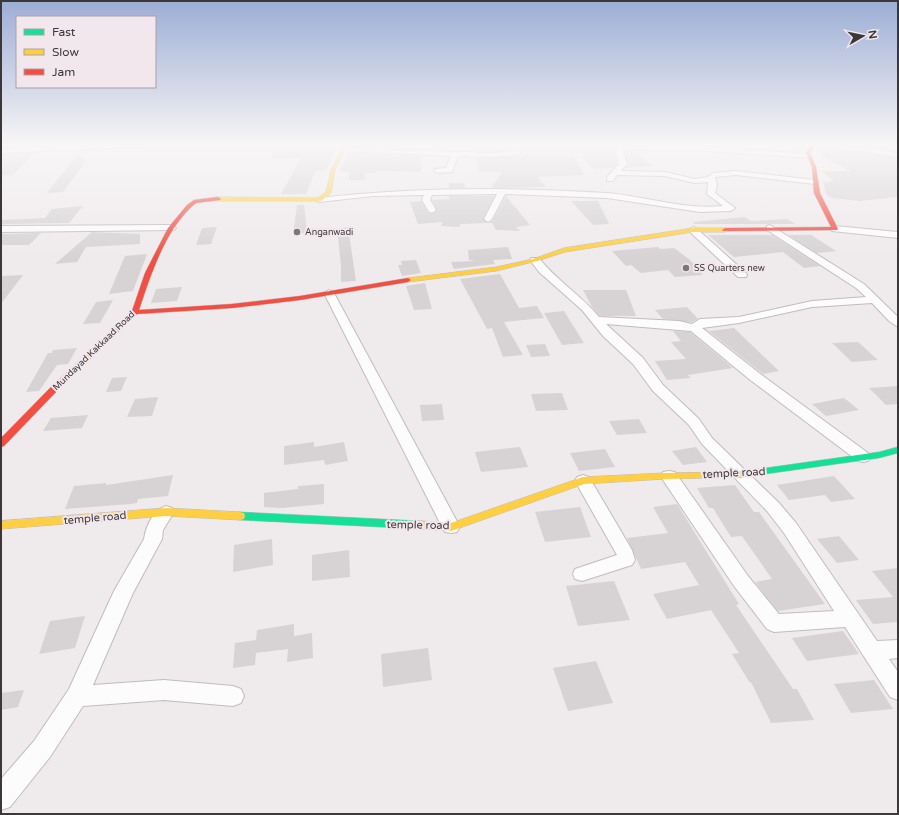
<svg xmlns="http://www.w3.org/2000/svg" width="899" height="815" font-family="'Varela Round',sans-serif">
  <rect width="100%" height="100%" fill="#efeaec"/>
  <g fill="#d7d3d4">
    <polygon points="350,144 385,145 386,148 350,147"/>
    <polygon points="845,144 881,144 896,151"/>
    <polygon points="336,145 336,150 326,171 315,171 306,194 281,194 301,158 272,159 272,148"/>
    <polygon points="617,146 614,148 617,164 613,168 594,169 581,156 585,156 577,147"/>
    <polygon points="824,147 898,158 898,197 860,201 832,198 826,195 823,182 834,181 821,171 850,171 821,156"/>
    <polygon points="512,148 514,150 488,152 474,150"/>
    <polygon points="624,151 634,151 652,166 626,168 628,164"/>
    <polygon points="35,153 13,175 1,176 1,154"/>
    <polygon points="348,153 422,156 421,172 376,171 376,173 365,173 365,180 349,180 349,172 339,171"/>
    <polygon points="78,154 86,161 63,192 47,193"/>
    <polygon points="520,155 574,156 584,175 537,177 546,187 491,188 502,172 480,172 476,158"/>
    <polygon points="449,183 464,183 465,188 449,188"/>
    <polygon points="449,196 495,196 483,218 487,223 461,224 459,227 441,226 443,222 418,224 410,202 421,201 428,213 432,214 437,210 432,200 449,199"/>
    <polygon points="506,196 530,225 516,227 520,231 496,230 492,223 489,223 493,220"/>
    <polygon points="571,201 598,201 609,224 593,225"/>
    <polygon points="297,205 304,205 307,233 293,234"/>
    <polygon points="83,206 69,223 1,224 1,220 45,218 52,209"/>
    <polygon points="745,217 751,221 787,219 795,224 695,224 692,222"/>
    <polygon points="217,227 211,244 196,245 202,228"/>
    <polygon points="348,227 356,281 341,282 341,265 337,229"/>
    <polygon points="92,232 140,234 140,244 86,247 77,262 55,264"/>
    <polygon points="1,233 1,234 41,233 29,245 1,245"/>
    <polygon points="708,235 772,235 820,266 804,268 783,252 734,257"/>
    <polygon points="788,235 811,235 836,251 817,253"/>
    <polygon points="508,247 512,259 493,260 495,264 454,269 451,262 475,261 469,260 468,250"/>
    <polygon points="658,247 660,249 674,248 689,259 703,275 675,277 668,270 641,273 631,265 626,266 612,251"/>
    <polygon points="147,254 133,291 109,294 125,256"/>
    <polygon points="416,260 421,273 402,276 398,265 402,265 401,261"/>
    <polygon points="500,274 519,308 537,306 544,318 504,322 523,355 503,357 492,328 487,329 460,279"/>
    <polygon points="23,275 1,304 1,276"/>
    <polygon points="425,283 432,309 414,310 406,286"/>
    <polygon points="182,287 177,301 151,303 156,289"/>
    <polygon points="583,290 626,290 636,316 600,316 592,307"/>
    <polygon points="113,300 100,323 83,324 96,302"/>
    <polygon points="687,307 698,319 692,322 663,319 655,310"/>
    <polygon points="564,311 584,343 562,345 544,313"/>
    <polygon points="734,328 779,371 763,374 706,329 710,331"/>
    <polygon points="673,331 690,332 733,368 688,375 691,378 667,380 655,361 686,359 671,342 681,341"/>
    <polygon points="858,342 878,360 852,362 832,343"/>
    <polygon points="545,344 550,356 531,357 526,345"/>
    <polygon points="77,348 68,364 57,365 39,391 26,392 48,353 52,353 53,350"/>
    <polygon points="127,377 121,391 106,392 112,378"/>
    <polygon points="898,386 898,404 886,405 869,388"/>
    <polygon points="562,393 568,410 536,411 531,394"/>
    <polygon points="158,397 152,416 127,417 135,399"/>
    <polygon points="844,398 859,410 826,416 812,404"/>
    <polygon points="442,404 444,420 422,421 420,405"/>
    <polygon points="88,415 82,428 43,431 51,418"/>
    <polygon points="639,419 647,433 617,435 609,421"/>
    <polygon points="314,442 314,447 344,442 348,461 325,465 324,460 284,465 284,446"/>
    <polygon points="520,447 528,467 481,472 475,452"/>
    <polygon points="696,447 707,462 683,465 672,451"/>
    <polygon points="605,449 615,467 579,471 570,453"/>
    <polygon points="173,475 168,496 138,499 137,503 131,504 65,509 74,486 106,483 106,485"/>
    <polygon points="834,476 855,499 831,502 825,495 789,500 777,485"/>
    <polygon points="324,484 324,504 282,508 264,507 264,493 298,489 298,486"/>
    <polygon points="735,485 754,512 759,512 825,604 778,611 758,586 755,582 772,579 742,536 731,537 713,508 709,508 697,488"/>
    <polygon points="677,504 739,604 736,605 793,689 797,689 814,720 771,723 751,682 750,683 732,654 739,653 711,610 667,619 653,594 699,585 685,562 641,569 627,538 668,533 653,507"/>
    <polygon points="580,507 591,537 545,542 535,512"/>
    <polygon points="839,536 859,560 837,563 817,539"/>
    <polygon points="272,539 273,565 233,572 234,545"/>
    <polygon points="349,550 350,577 312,581 312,555"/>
    <polygon points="898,568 898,622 873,624 856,600 893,597 872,571"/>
    <polygon points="614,581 630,620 578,626 566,586"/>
    <polygon points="85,616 75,648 39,654 50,621"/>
    <polygon points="294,624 294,636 312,633 313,658 287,662 288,649 256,653 255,665 233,668 235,643 256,640 257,630"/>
    <polygon points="843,631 859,654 807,661 792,638"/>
    <polygon points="428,648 432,680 383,687 381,654"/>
    <polygon points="596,661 613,703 568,711 553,668"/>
    <polygon points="874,680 893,709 851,713 834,684"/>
    <polygon points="24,690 18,707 1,710 1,693"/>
  </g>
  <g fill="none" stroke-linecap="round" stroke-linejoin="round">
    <g stroke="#c1bcbe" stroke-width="2">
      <g id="street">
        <polygon points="107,144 163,144 160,146 1,153 1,149"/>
        <polygon points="812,144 832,144 898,153 898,157"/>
        <path d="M621 145 692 146 809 154H812V158L692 150 622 149 627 164 621 171 665 172 695 179 708 177 713 173 736 171 815 180 819 182 815 184 736 175 715 177 717 185 715 193 735 208 731 211 700 212 607 198 505 194 492 219 488 222 484 219 497 194 432 195 430 200 436 210 432 213 429 212 422 200 424 195 373 196 319 202 315 200 319 198C414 187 510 187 606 193 645 196 683 210 723 206L707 194 708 182 695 183 665 176 617 175 613 181H607V177L619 164 615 148Z"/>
        <polygon points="343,148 488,153 517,151 521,153 517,155 488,157 458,156 452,172 438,173 434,171 435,169 446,168 451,156 341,151 341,149"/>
        <polygon points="171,225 176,228 174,230 1,232 1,226"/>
        <path d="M770 225 864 284 898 317V327L889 321 872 303 812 307 739 323 702 328 759 373 868 453 871 457 868 461 863 462 858 461 749 379 691 331 606 324 643 358 663 385 699 419 712 438 779 503 796 523 877 641 898 640V658L889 659 898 672V700L890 697 845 627 774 632 767 629 734 586 663 480 661 476 663 472 669 471 675 472 748 576 779 614 834 611 784 533 767 511 702 444 689 425 653 391 633 364 603 336 582 310 539 272 530 260 531 258H539C556 280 581 295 599 317L679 321 692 324 700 319 739 317 812 301 866 297 856 288 767 230V226Z"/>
        <polygon points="835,226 898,232 898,238 832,231 830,229"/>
        <polygon points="693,227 696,228 746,273 747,275 746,277 738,277 690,232 688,230"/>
        <polygon points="329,290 334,293 460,527 457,532 451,533 445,532 442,527 324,293"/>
        <polygon points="583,475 589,477 632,550 635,560 632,565 582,581 575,579 573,574 575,569 617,555 575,481 577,477"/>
        <path d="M166 506 172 508 174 512 163 530 162 539 133 593 93 685 164 680 233 686 241 689 244 696 241 703 233 706 164 700 83 706 50 757 10 807 1 810V779L34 741 69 689 114 591 144 539C146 526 153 510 166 506Z"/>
      </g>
    </g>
    <g stroke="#c1bcbe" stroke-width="1">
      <g id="fast">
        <polygon points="898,447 898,453 879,458 737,478 733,477 732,475 733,473 737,472 879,452"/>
        <polygon points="240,512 421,521 425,522 427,525 425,528 421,529 240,520 236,519 235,516 236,513"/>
      </g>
    </g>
    <g stroke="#c1bcbe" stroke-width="1">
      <g id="slow">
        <polygon points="341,144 345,144 345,150 335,170 331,193 321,201 218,201 215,199 218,197 318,198 326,192 331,170 341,150"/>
        <polygon points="693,228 725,228 728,230 725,232 693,232 565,252 537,261 496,271 408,282 405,280 408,278 496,267 533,259 564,248"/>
        <polygon points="737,472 741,473 742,475 741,477 664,479 584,484 451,531 421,529 417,528 415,525 417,522 421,521 451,523 583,477 664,473"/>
        <polygon points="166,508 240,512 244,513 245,516 244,519 240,520 166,516 1,529 1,521"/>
      </g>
    </g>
    <g stroke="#c1bcbe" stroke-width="1">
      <g id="jam">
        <polygon points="812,144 816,144 810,153 816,167 820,193 838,229 837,230 723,231 722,230 725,228 831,227 814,193 812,167 806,153"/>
        <path d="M218 197 221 199 220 200 196 203C166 227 151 274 139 310L232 304 300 296 408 278 411 280 408 282 300 300 232 308 137 314 55 393 4 446 1 447V438L49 389 132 311 145 273 168 228 187 205 194 200Z"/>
      </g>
    </g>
    <use href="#street" fill="#fdfcfc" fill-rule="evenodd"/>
    <use href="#fast" fill="#16e098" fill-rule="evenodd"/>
    <use href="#slow" fill="#ffcf43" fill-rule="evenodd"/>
    <use href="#jam" fill="#f24e42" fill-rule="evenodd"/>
  </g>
  <linearGradient id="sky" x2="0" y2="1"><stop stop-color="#9cadd5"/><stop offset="0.56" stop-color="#f8f6f6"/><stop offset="1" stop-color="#f8f6f6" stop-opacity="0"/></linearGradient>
  <rect width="899" height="258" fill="url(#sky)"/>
  <g fill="#7b7678" stroke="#f2e7ec" stroke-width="1.5">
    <circle cx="297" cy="232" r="4"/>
    <circle cx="686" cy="268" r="4"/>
  </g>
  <g text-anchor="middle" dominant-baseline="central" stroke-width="4" stroke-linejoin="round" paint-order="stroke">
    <g font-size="9" fill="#3c383a" stroke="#f2e7ec" text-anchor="start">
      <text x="305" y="232">Anganwadi</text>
      <text x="694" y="268">SS Quarters new</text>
    </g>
    <g font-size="9" fill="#3c383a" stroke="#f2e7ec">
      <text transform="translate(94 351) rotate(-44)">Mundayad Kakkaad Road</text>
    </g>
    <g font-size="11" fill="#3c383a" stroke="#f2e7ec">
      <text transform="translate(734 473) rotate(-3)">temple road</text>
      <text transform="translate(95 518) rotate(-5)">temple road</text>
      <text transform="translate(418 525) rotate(1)">temple road</text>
    </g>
  </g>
  <rect width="899" height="815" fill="none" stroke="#3c383a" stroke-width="4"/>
  <rect x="16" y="16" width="140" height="72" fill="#f2e7ec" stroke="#a9a1a5"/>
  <rect x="24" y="29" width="20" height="6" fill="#16e098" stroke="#a9a1a5"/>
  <text x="52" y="36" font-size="12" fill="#3c383a">Fast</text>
  <rect x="24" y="49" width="20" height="6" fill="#ffcf43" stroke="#a9a1a5"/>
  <text x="52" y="56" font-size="12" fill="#3c383a">Slow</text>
  <rect x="24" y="69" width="20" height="6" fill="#f24e42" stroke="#a9a1a5"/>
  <text x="52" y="76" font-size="12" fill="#3c383a">Jam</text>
  <g transform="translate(863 36) rotate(81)" stroke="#f2e7ec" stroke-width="3" paint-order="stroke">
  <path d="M0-3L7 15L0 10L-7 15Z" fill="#3c383a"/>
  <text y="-6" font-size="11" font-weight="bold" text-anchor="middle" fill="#3c383a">N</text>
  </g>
</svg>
